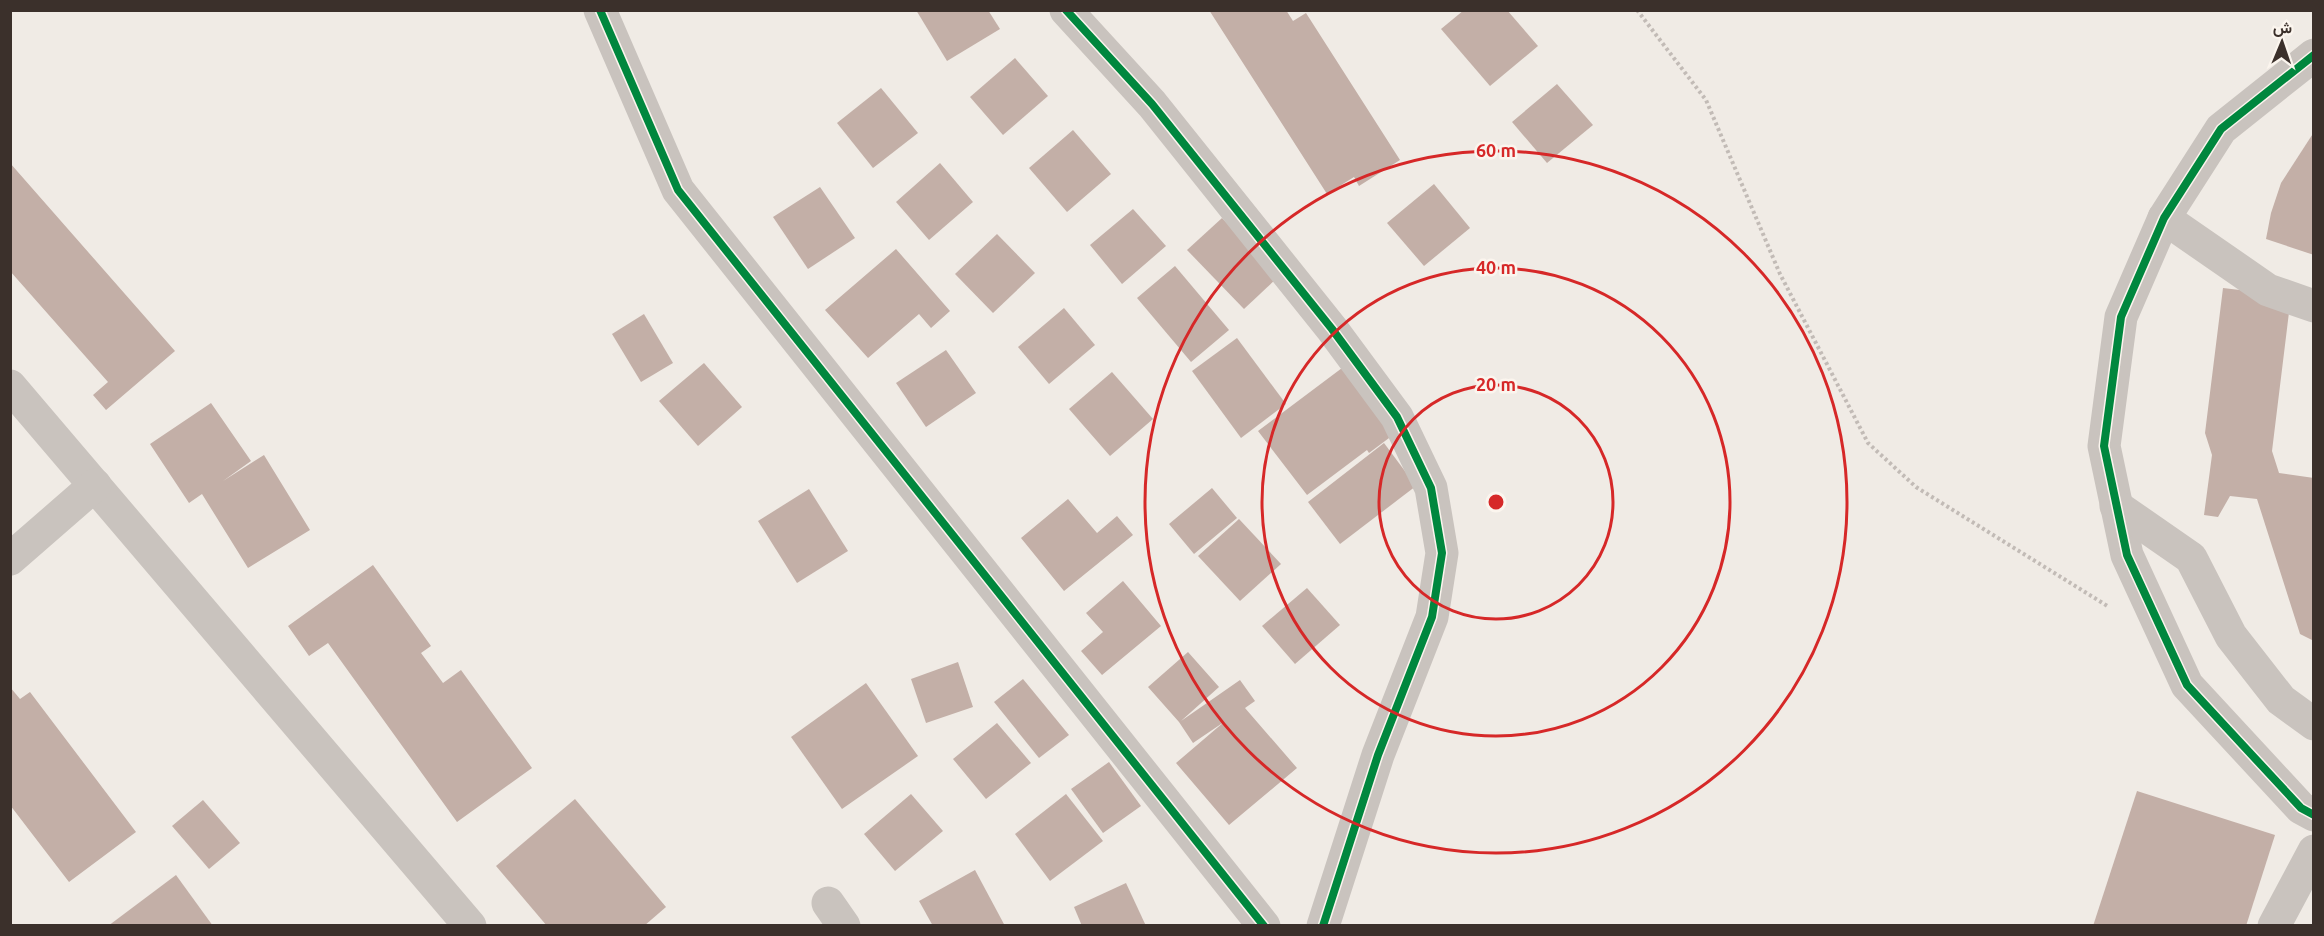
<svg xmlns="http://www.w3.org/2000/svg" width="2324" height="936" font-family="Ubuntu,Vazirmatn,sans-serif">
  <rect width="100%" height="100%" fill="#f0ebe5"/>
  <g fill="#c3afa7">
    <polygon points="916,10 988,10 1000,29 947,61"/>
    <polygon points="1209,10 1286,10 1293,21 1306,13 1400,160 1359,186 1354,177 1327,194"/>
    <polygon points="1464,10 1507,10 1538,46 1490,86 1441,29"/>
    <polygon points="1015,58 1048,96 1003,135 970,97"/>
    <polygon points="1557,84 1593,125 1547,163 1512,122"/>
    <polygon points="881,88 918,133 873,168 837,123"/>
    <polygon points="1073,130 1111,174 1067,212 1029,168"/>
    <polygon points="2314,132 2314,255 2266,239 2271,213 2281,183"/>
    <polygon points="10,163 175,351 106,410 93,395 108,382 10,271"/>
    <polygon points="940,163 973,202 929,240 896,202"/>
    <polygon points="1434,184 1470,228 1424,266 1387,223"/>
    <polygon points="820,187 855,238 808,269 773,217"/>
    <polygon points="1133,209 1166,246 1122,284 1090,245"/>
    <polygon points="1222,218 1278,277 1244,309 1187,250"/>
    <polygon points="997,234 1035,273 993,313 955,274"/>
    <polygon points="896,249 950,311 931,328 919,314 868,358 825,310"/>
    <polygon points="1175,266 1229,330 1191,362 1137,298"/>
    <polygon points="2223,288 2291,296 2272,451 2279,473 2314,478 2314,641 2300,634 2257,499 2230,496 2218,517 2204,515 2212,455 2205,433"/>
    <polygon points="1064,308 1095,345 1049,384 1018,347"/>
    <polygon points="644,314 673,363 641,382 612,334"/>
    <polygon points="1237,338 1286,404 1241,438 1192,371"/>
    <polygon points="946,350 976,393 926,427 896,383"/>
    <polygon points="1350,362 1401,429 1369,453 1367,450 1307,495 1258,431"/>
    <polygon points="704,363 742,407 698,446 659,401"/>
    <polygon points="1112,372 1153,419 1110,456 1069,409"/>
    <polygon points="211,403 251,461 223,481 264,455 310,530 248,568 202,494 189,503 150,444"/>
    <polygon points="1384,443 1416,486 1340,544 1308,502"/>
    <polygon points="1212,488 1237,518 1194,554 1169,524"/>
    <polygon points="809,489 848,551 797,583 758,521"/>
    <polygon points="1068,499 1097,533 1117,516 1133,535 1064,591 1021,538"/>
    <polygon points="1239,519 1281,564 1240,601 1198,556"/>
    <polygon points="373,565 431,646 421,653 443,683 461,670 532,768 457,822 328,643 309,656 288,626"/>
    <polygon points="1123,581 1161,626 1102,675 1081,651 1103,632 1086,613"/>
    <polygon points="1307,588 1340,625 1295,664 1262,626"/>
    <polygon points="1188,652 1219,687 1181,721 1240,680 1255,701 1245,708 1297,768 1229,825 1176,763 1224,722 1193,743 1179,722 1148,687"/>
    <polygon points="958,662 973,707 926,723 911,679"/>
    <polygon points="1023,679 1069,735 1039,758 994,702"/>
    <polygon points="866,683 918,756 842,809 791,737"/>
    <polygon points="10,687 20,699 30,692 136,832 69,882 10,805"/>
    <polygon points="997,723 1031,763 986,799 953,759"/>
    <polygon points="1109,762 1141,806 1103,833 1071,789"/>
    <polygon points="2137,791 2275,835 2246,926 2093,926"/>
    <polygon points="911,794 943,831 895,871 864,834"/>
    <polygon points="1066,794 1103,841 1050,881 1015,834"/>
    <polygon points="575,799 666,907 644,926 547,926 496,866"/>
    <polygon points="203,800 240,843 209,869 172,826"/>
    <polygon points="975,870 1005,926 933,926 919,901"/>
    <polygon points="176,875 213,926 108,926"/>
    <polygon points="1126,883 1146,926 1082,926 1074,907"/>
  </g>
  <g fill="none" stroke-linecap="round" stroke-linejoin="round">
    <polyline stroke="#c2bbb6" stroke-width="4" stroke-dasharray="3 3" stroke-linecap="butt" points="1637,10 1706,100 1780,274 1868,443 1916,487 2109,607"/>
    <g stroke="#c9c3be" stroke-width="33">
      <polyline points="600,10 678,190 1264,926"/>
      <polyline points="1066,10 1152,104 1332,329 1397,417 1431,488 1442,553 1432,617 1378,755 1323,926"/>
      <polyline points="2314,55 2221,129 2164,218 2121,317 2104,446 2127,555 2187,685 2301,808 2314,815"/>
      <polyline points="2164,218 2268,290 2314,306"/>
      <polyline points="10,386 470,926"/>
      <polyline points="2116,506 2191,558 2231,636 2281,700 2314,724"/>
      <polyline points="10,559 95,485"/>
      <polyline points="828,903 844,926"/>
      <polyline points="2274,926 2314,851"/>
    </g>
    <g stroke="#fbf5ee" stroke-width="11">
      <g id="cycleway">
        <polyline points="600,10 678,190 1264,926"/>
        <polyline points="1066,10 1152,104 1332,329 1397,417 1431,488 1442,553 1432,617 1378,755 1323,926"/>
        <polyline points="2314,55 2221,129 2164,218 2121,317 2104,446 2127,555 2187,685 2301,808 2314,815"/>
      </g>
    </g>
    <use href="#cycleway" stroke="#00873e" stroke-width="8"/>
  </g>
  <g fill="none" stroke="#d62828" stroke-width="3">
    <circle cx="1496" cy="502" r="117"/>
    <circle cx="1496" cy="502" r="234"/>
    <circle cx="1496" cy="502" r="351"/>
  </g>
  <circle cx="1496" cy="502" r="9" fill="#d62828" stroke="#fbf5ee" stroke-width="3"/>
  <g font-size="18" text-anchor="middle" font-weight="bold" fill="#d62828" stroke="#fbf5ee" stroke-width="5" stroke-linejoin="round" paint-order="stroke">
    <text x="1496" y="157">60 m</text>
    <text x="1496" y="274">40 m</text>
    <text x="1496" y="391">20 m</text>
  </g>
  <rect width="2324" height="936" fill="none" stroke="#3b302b" stroke-width="24"/>
  <g transform="translate(2282 42) rotate(2)" stroke="#fbf5ee" stroke-width="4.5" paint-order="stroke">
  <path d="M0-4.5L10 22L0 15L-10 22Z" fill="#3b302b"/>
  <text y="-9" font-size="16" font-weight="bold" text-anchor="middle" fill="#3b302b">ش</text>
  </g>
</svg>
